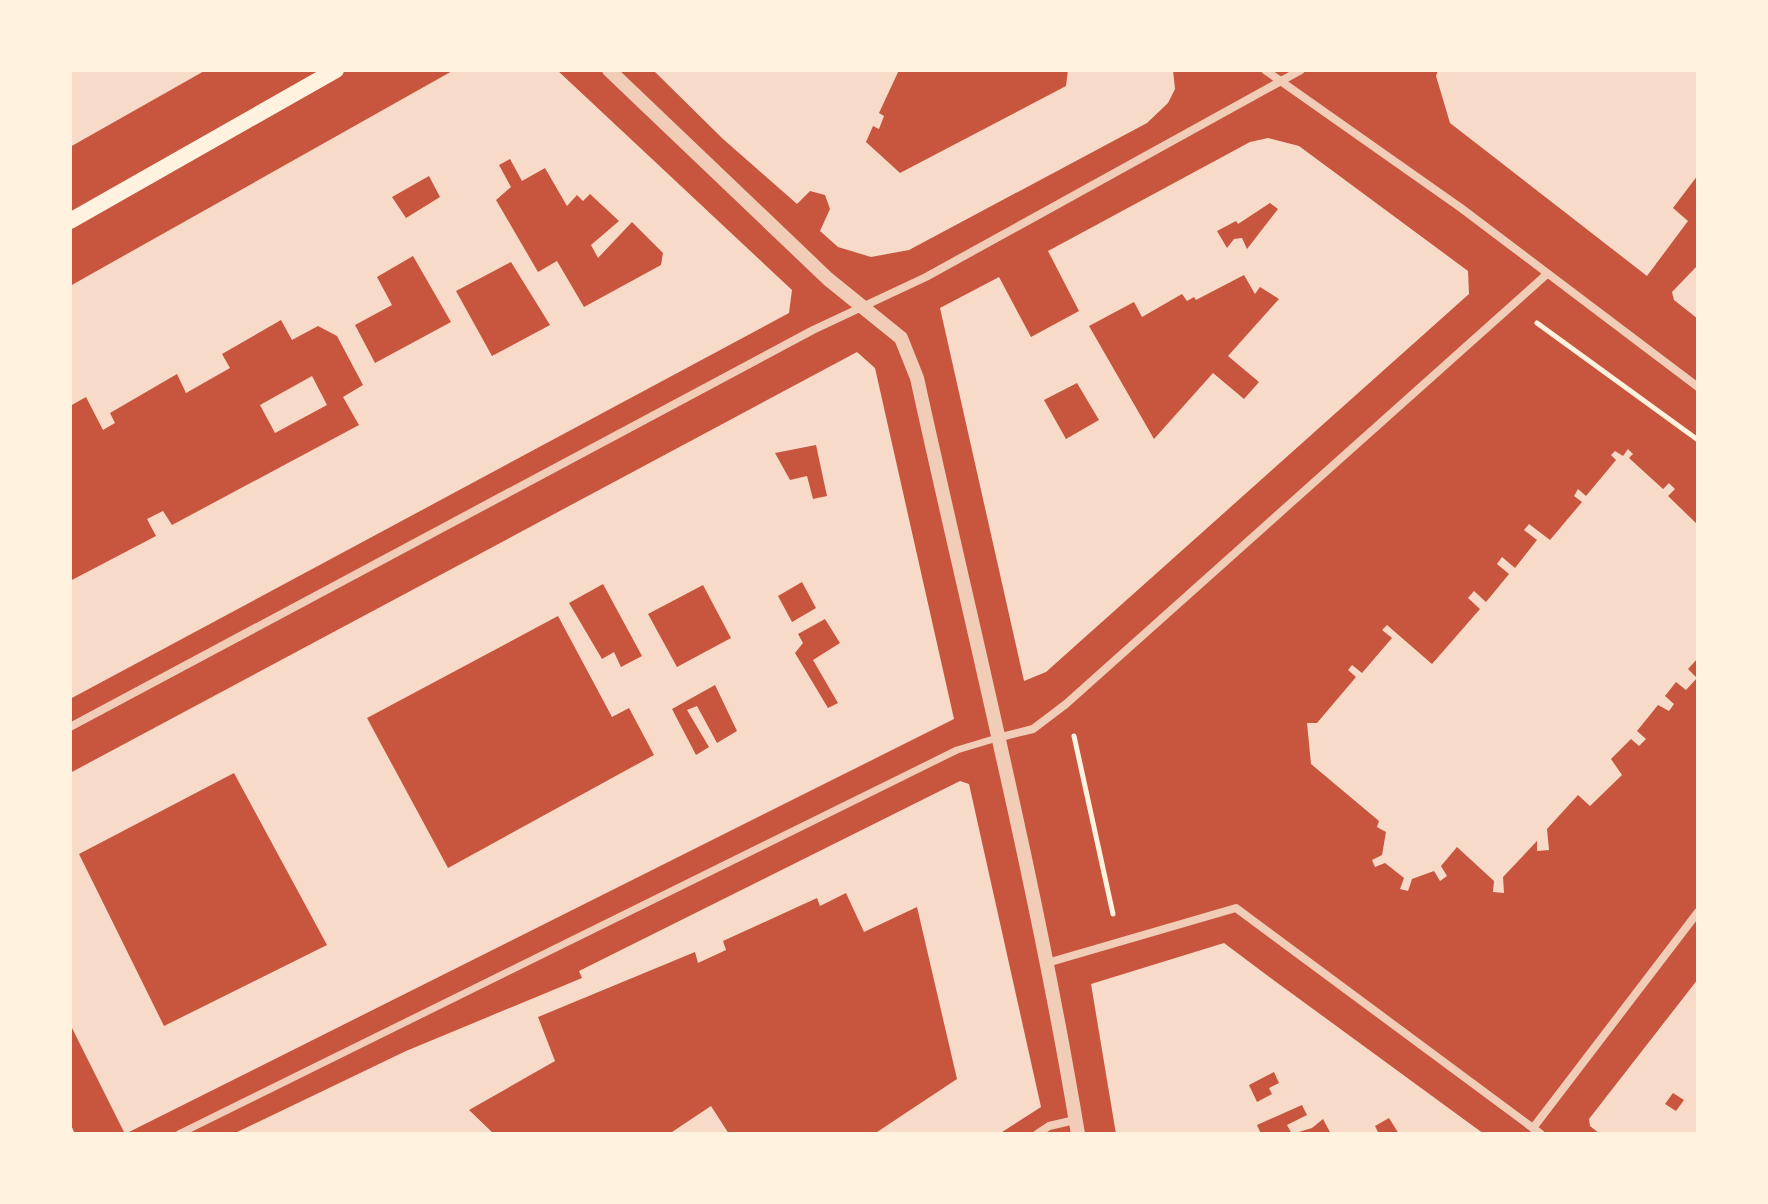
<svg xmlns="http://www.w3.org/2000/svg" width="1768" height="1204" font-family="Roboto,sans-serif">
  <rect width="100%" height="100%" fill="#c8553d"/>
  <g fill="#f7dbc8" fill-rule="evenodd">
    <polygon points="70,70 206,70 70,147"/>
    <path d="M454 70H557L792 290 789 313 70 699V581L156 536 147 519 163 511 172 525 359 425 343 397 363 385 337 336 318 326 292 340 281 320 222 354 230 368 186 393 177 374 110 413 115 423 103 430 86 397 70 406V286ZM510 159 522 181 545 168 567 206 577 195 583 201 590 194 619 221 591 245 598 258 632 222 663 253 661 265 584 307 557 261 538 272 496 200 511 187 499 165ZM429 176 440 197 406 218 392 197ZM413 256 451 322 375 363 355 325 392 305 377 277ZM511 262 550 325 492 356 456 291Z"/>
    <polygon points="653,70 899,70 879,113 884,116 879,129 873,126 866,142 900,173 1066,86 1068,70 1173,70 1175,89 1168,103 1147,123 909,250 871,257 838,247 820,231 830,209 825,195 810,191 797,204 723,139"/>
    <polygon points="1438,70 1698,70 1698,175 1673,208 1688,221 1647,276 1450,123 1436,76"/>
    <path d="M1268 138 1299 146 1468 271 1469 294 1046 672 1024 681 940 308 999 277 1031 337 1079 311 1048 251 1250 142ZM1270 203 1278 209 1247 249 1242 238 1234 239 1227 248 1217 231 1236 221 1238 224ZM1244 275 1255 294 1260 287 1279 299 1228 356 1259 382 1244 399 1213 373 1154 439 1089 326 1134 302 1142 317 1182 294 1187 301 1194 297 1196 300ZM1077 383 1099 420 1066 439 1044 400Z"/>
    <polygon points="1698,265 1698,319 1674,300 1672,292"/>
    <path d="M857 352 875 368 954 719 125 1134 70 1024V773ZM816 445 827 496 813 499 807 476 790 480 775 453ZM802 582 816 608 792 622 778 596ZM603 584 642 656 621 667 614 652 602 659 569 603ZM703 585 731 638 677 667 648 614ZM558 616 612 717 629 708 654 755 448 868 367 718ZM825 619 840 643 813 660 838 703 828 708 795 653 803 643 798 634ZM715 685 737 731 717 743 697 706 687 710 709 747 696 755 672 709ZM234 773 327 945 164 1026 79 854Z"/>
    <polygon points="312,376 327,405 275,433 260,405"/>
    <polygon points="1628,449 1633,454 1629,458 1663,489 1669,483 1675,489 1668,496 1698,525 1698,658 1688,669 1697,678 1686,690 1676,682 1665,696 1674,704 1669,711 1658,705 1637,731 1646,739 1639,746 1631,739 1611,759 1622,775 1590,806 1578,795 1547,829 1549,850 1537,851 1537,841 1503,877 1504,893 1493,892 1494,881 1457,847 1441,866 1447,876 1440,881 1434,871 1412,879 1408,891 1400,889 1404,878 1385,863 1375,867 1372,860 1382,855 1386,832 1377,827 1379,821 1311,764 1307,723 1317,723 1356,677 1348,670 1352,665 1362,673 1392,638 1382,630 1387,625 1432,664 1480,609 1468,598 1474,591 1486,602 1509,574 1497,564 1502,557 1515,568 1537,540 1524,530 1529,524 1550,540 1582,502 1574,496 1578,489 1586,496 1616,460 1611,455 1615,451 1623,456"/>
    <polygon points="960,781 969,784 1041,1107 999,1134 874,1134 957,1079 917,907 864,932 846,893 820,906 817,898 723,941 726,950 698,963 695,952 538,1017 555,1061 469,1110 494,1134 233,1134 406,1051 582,978 579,971"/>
    <path d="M1224 943 1268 976 1484 1134H1399L1389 1118 1375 1126 1379 1134H1331L1323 1119 1312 1128 1292 1134 1287 1125 1307 1115 1302 1105 1257 1125 1261 1134H1116L1091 984ZM1274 1072 1279 1083 1269 1088 1272 1094 1257 1102 1249 1085Z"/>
    <path d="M1698 979V1134H1600L1590 1126 1589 1119ZM1673 1093 1684 1100 1676 1111 1665 1104Z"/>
    <polygon points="711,1106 729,1134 669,1134"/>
  </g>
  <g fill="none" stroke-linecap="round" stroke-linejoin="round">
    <g stroke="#fff3e0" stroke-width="5">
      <polyline points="1537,323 1698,440"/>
      <polyline points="1074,736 1113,914"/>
      <polyline points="70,1129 72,1134"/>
    </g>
    <polyline stroke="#f1ccb7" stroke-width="7" points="179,1134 957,750 997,738"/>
    <g stroke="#f1ccb7" stroke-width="8">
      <polyline points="1265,70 1461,208 1698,387"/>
      <polyline points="70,727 813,330 926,277 1301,70"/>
      <polyline points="997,738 1033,729 1066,704 1547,274"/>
      <polyline points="1047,963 1236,908 1541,1134"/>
      <polyline points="1533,1128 1698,912"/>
      <polyline points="1037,1134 1049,1126 1075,1120"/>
    </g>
    <path stroke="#f1ccb7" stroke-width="14" d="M609 70 828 279 901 338 917 378C972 629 1036 880 1078 1134"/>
    <polyline stroke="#fff3e0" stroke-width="16" points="70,221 336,70"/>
  </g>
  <rect width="1768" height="1204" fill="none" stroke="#fff3e0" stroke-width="144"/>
</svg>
